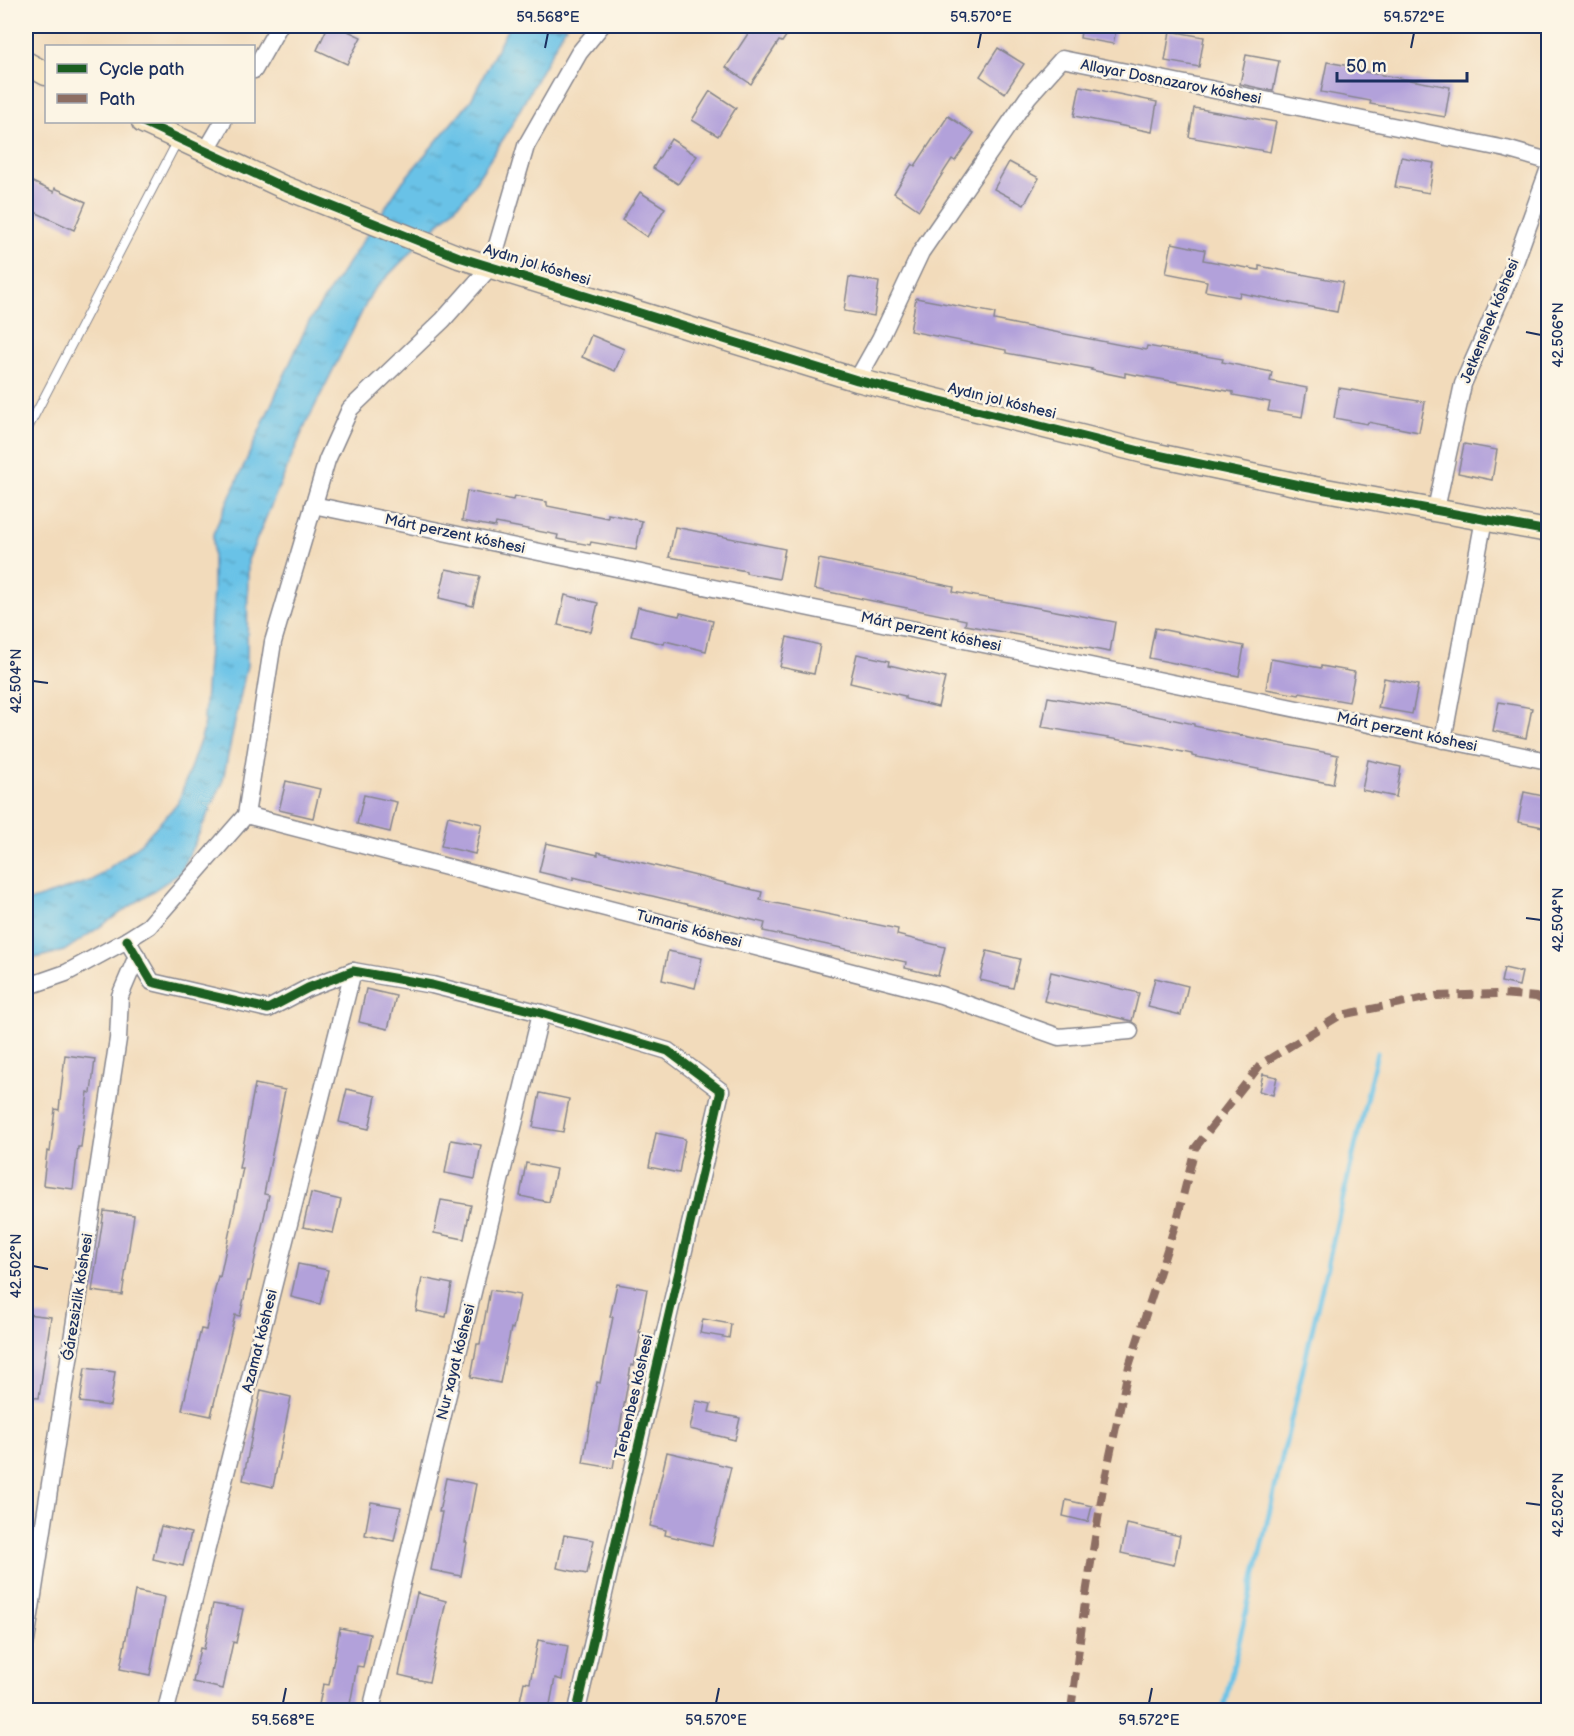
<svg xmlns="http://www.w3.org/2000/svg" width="1574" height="1736" font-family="'Balsamiq Sans',sans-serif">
  <defs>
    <pattern id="water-ripples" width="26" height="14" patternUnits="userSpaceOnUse" patternTransform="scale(1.5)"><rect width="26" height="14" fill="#69c2e7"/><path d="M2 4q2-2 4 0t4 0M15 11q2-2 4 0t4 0" fill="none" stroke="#569ebe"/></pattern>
  </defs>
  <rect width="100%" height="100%" fill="#fcf5e5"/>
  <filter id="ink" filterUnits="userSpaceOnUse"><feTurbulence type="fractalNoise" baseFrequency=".0167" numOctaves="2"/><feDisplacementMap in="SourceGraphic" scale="12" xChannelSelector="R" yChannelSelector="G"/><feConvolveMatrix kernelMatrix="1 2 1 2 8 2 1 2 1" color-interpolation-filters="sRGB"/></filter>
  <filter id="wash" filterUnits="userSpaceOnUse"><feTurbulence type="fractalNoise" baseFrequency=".008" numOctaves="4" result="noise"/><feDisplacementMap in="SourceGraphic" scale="24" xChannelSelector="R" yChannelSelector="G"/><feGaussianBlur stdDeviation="1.35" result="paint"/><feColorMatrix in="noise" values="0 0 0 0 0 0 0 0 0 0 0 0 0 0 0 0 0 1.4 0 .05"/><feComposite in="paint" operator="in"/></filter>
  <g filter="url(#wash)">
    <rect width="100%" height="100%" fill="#f2dbbb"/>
    <polygon fill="url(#water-ripples)" stroke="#4278a2" stroke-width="1.5" points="509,26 566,26 507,133 467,195 372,292 304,428 248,560 247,665 222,784 181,872 64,951 26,960 26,902 93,880 138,846 178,803 203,732 213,591 213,534 308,323 403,181 471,100"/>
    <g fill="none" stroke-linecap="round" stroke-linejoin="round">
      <polyline stroke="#69c2e7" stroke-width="5" points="1223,1710 1377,1053"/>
    </g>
    <g id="blocks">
      <g fill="#b2a1da">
        <polygon points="328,26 337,26 361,37 347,64 317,50"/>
        <polygon points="753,26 793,26 782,42 779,41 751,84 726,67"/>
        <polygon points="1082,26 1117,26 1113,44 1080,38"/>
        <polygon points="1170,31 1204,37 1199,67 1165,61"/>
        <polygon points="998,48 1024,64 1005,93 980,76"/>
        <polygon points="1246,55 1279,61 1273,91 1240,84"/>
        <polygon points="1327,62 1360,68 1360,71 1450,87 1445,117 1370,104 1371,101 1321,92"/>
        <polygon points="1080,86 1157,102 1152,132 1074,116"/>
        <polygon points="710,91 736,108 718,136 692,120"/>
        <polygon points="1194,108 1276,122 1270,152 1189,137"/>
        <polygon points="948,116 974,133 955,161 952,159 919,210 894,193 912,164 915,166"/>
        <polygon points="671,139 697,156 678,184 653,168"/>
        <polygon points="1401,157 1434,163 1429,193 1395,187"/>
        <polygon points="1009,162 1039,178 1024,205 994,189"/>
        <polygon points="26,179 54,192 55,188 86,202 74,230 26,208"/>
        <polygon points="640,192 665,208 647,237 622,220"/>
        <polygon points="1172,243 1205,250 1203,260 1259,270 1259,266 1343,282 1337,312 1240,293 1239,297 1205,291 1207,281 1166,273"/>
        <polygon points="849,277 879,282 874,316 844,311"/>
        <polygon points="916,298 995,313 994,320 1146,350 1147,346 1223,359 1222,362 1272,372 1270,381 1307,388 1302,417 1268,411 1270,402 1233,395 1233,392 1125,373 1125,377 1091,370 1092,369 1006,353 1006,350 910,331"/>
        <polygon points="591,335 624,349 615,371 582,357"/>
        <polygon points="1339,388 1425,402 1419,432 1368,422 1367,424 1334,418"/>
        <polygon points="1464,444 1497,450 1492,480 1458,473"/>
        <polygon points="467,491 513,500 514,496 547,502 547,506 608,518 608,514 642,521 636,550 591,542 590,545 557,539 558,535 496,523 495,527 462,521"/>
        <polygon points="675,527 785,549 779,579 746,573 746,571 669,557"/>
        <polygon points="819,559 954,587 953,592 1115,622 1110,652 965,625 966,620 814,589"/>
        <polygon points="446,569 480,576 473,606 439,598"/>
        <polygon points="565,595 598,603 591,632 558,625"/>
        <polygon points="638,607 679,616 680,613 713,621 706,651 665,641 664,644 631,636"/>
        <polygon points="1155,628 1244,646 1239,676 1149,658"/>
        <polygon points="787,637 820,645 814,674 780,667"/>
        <polygon points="857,654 890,661 889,665 945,678 938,707 905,699 905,696 850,683"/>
        <polygon points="1271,659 1321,668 1321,666 1355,672 1349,702 1300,693 1299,695 1266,689"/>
        <polygon points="1384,678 1418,685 1412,714 1378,708"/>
        <polygon points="1048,697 1137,712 1194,724 1194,726 1338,755 1333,784 1192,756 1192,754 1155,746 1042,727"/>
        <polygon points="1499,702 1532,708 1526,738 1493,731"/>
        <polygon points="1368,760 1401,767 1396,797 1362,790"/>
        <polygon points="286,781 320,789 313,818 279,810"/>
        <polygon points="1524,792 1548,797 1548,828 1518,822"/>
        <polygon points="364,795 397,802 390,832 357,824"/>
        <polygon points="448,816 482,824 475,854 441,846"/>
        <polygon points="546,843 598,855 598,852 762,892 760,900 898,929 897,935 945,947 938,976 905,968 906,962 763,931 765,923 573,877 573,880 539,872"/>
        <polygon points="668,951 702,958 695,988 662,980"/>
        <polygon points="987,951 1020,959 1013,988 980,980"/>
        <polygon points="1504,968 1522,972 1519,986 1501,982"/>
        <polygon points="1051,972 1139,993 1132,1021 1044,1001"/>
        <polygon points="1155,978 1188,986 1181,1015 1148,1007"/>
        <polygon points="366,989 396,996 388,1029 359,1022"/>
        <polygon points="65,1055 95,1059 91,1093 88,1092 81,1147 78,1147 73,1189 43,1185 47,1151 50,1152 55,1109 59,1110"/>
        <polygon points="1263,1074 1277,1077 1273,1095 1259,1091"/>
        <polygon points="255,1084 285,1090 264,1194 269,1195 250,1281 248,1281 240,1316 235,1315 211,1416 182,1410 201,1329 206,1330 218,1276 220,1277 243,1168 239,1168"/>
        <polygon points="347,1089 376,1096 369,1129 339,1122"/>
        <polygon points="540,1093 569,1099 563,1132 533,1127"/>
        <polygon points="656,1133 685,1139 679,1173 649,1167"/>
        <polygon points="451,1140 481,1145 475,1179 445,1173"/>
        <polygon points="526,1163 556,1169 549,1202 520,1196"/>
        <polygon points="311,1193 341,1200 333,1233 303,1227"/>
        <polygon points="441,1200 471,1205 464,1239 434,1233"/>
        <polygon points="104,1211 134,1215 122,1295 92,1291"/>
        <polygon points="298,1264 328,1270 320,1304 291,1297"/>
        <polygon points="422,1278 452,1284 446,1317 416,1311"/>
        <polygon points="617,1284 647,1289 639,1332 641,1332 634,1366 631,1365 613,1468 583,1463 597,1382 600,1383 613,1317 610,1317"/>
        <polygon points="490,1290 520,1295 513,1329 511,1328 500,1383 471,1377 477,1344 480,1344"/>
        <polygon points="26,1314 51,1317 39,1398 26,1397"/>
        <polygon points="703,1319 731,1324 729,1338 700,1333"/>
        <polygon points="85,1368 115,1372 110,1406 80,1402"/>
        <polygon points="261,1390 291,1397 273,1487 243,1480"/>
        <polygon points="696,1401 711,1404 709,1412 740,1418 735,1440 690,1429"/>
        <polygon points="667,1452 731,1467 712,1546 665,1535 666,1530 650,1526"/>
        <polygon points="446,1478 476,1484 465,1542 467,1542 461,1576 431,1570 442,1512 439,1512"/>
        <polygon points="1066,1500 1092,1506 1088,1522 1063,1516"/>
        <polygon points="371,1502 401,1507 394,1541 365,1535"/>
        <polygon points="1127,1524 1180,1536 1174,1565 1121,1553"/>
        <polygon points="161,1526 191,1533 183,1566 153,1559"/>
        <polygon points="564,1535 594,1540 587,1574 557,1568"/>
        <polygon points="135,1591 165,1597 150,1675 120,1669"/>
        <polygon points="417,1593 446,1601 429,1682 399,1675"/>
        <polygon points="213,1604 243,1609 236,1643 233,1642 223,1689 193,1682 200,1648 204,1649"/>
        <polygon points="340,1628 370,1634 363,1667 357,1666 349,1710 318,1710 323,1684 329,1685"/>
        <polygon points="538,1640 568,1646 562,1680 555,1678 549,1710 518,1710 524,1682 530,1683"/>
      </g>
    </g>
  </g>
  <g filter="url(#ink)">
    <use href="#blocks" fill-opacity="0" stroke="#86858c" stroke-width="1.5"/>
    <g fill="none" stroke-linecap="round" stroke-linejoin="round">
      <g stroke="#86858c" stroke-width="10">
        <polyline id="lane" points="26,432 178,140"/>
      </g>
      <g stroke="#86858c" stroke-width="19">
        <g id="street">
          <polyline points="254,70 279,26"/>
          <polyline points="206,151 223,122"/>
          <polyline points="857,380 880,339 921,252 1028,97 1062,59 1506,149 1548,161"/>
          <polyline points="313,505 1548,761"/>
          <polyline points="1436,509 1463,384 1509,279 1548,171"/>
          <polyline points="1443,740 1484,519"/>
          <polyline points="246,815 941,995 1059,1037 1130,1031"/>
          <polyline points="127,940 152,982 268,1009 308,988 353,971 432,985 541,1013 668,1051 721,1091 577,1710"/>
          <polyline points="26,987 66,973 127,940 149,926 246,815 273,642 327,460 350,409 443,320 491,266 526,146 579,53 601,26"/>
          <polyline points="26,1641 118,1039 120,996 137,956"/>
          <polyline points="166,1710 353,971"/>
          <polyline points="371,1710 541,1013"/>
        </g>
      </g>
      <g stroke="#86858c" stroke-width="25">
        <g id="secondary">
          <polyline points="26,63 46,74"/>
          <polyline points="143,122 281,186 459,257 857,380 1148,453 1304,486 1548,531"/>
        </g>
      </g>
      <use href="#lane" stroke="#fff" stroke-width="8"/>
      <use href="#street" stroke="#fff" stroke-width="16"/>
      <use href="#secondary" stroke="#f9e7c3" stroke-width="22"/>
      <polyline stroke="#8d6e63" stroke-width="8" stroke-dasharray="15 8" stroke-linecap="butt" points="1071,1710 1086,1594 1103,1488 1129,1366 1178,1216 1195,1148 1261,1064 1341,1015 1436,996 1500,994 1536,997 1548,1003"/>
      <g stroke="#fcf5e5" stroke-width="13">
        <g id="cycleway">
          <polyline points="143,122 281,186 459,257 857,380 1148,453 1304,486 1548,531"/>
          <polyline points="127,940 152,982 268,1009 308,988 353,971 432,985 541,1013 668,1051 721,1091 577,1710"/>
        </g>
      </g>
      <use href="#cycleway" stroke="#1b5e20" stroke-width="9"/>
    </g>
  </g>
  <path fill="none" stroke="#1b2f5e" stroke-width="2" d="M545 48 548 33M978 48 981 33M1411 48 1414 33M1526 332 1541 335M33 681 48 683M1526 918 1541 920M33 1266 48 1269M1526 1503 1541 1505M283 1703 286 1688M716 1703 719 1688M1149 1703 1152 1688"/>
  <g text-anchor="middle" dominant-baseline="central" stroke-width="5" stroke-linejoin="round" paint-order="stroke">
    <g font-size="15" fill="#1b2f5e" stroke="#fcf5e5">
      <text transform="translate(1171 82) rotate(11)">Allayar Dosnazarov kóshesi</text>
      <text transform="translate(537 265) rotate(17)">Aydın jol kóshesi</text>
      <text transform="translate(1490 321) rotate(-68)">Jetkenshek kóshesi</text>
      <text transform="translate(1002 401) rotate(14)">Aydın jol kóshesi</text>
      <text transform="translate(455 534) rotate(12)">Márt perzent kóshesi</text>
      <text transform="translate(931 632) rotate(12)">Márt perzent kóshesi</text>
      <text transform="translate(1407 732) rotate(12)">Márt perzent kóshesi</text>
      <text transform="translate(689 929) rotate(15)">Tumaris kóshesi</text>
      <text transform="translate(78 1297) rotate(-81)">Ǵárezsizlik kóshesi</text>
      <text transform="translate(260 1341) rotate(-76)">Azamat kóshesi</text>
      <text transform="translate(456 1362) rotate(-76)">Nur xayat kóshesi</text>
      <text transform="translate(634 1397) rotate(-77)">Terbenbes kóshesi</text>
    </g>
  </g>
  <rect width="1574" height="1736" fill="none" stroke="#fcf5e5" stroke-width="66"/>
  <rect x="45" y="45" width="210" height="78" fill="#fcf5e5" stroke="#a2a6af" stroke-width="1.5"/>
  <rect x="57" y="64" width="30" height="9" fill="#1b5e20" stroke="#a2a6af" stroke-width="1.5"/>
  <text x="99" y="75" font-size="18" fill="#1b2f5e">Cycle path</text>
  <rect x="57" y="94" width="30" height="9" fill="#8d6e63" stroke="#a2a6af" stroke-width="1.5"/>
  <text x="99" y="105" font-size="18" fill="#1b2f5e">Path</text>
  <path d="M1337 72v9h130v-9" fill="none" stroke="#1b2f5e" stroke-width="3"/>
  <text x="1346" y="72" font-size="18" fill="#1b2f5e" stroke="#fcf5e5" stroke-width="4.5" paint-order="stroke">50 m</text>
  <rect x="33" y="33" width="1508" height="1670" fill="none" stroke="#1b2f5e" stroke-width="2"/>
  <g font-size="15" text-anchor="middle" fill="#1b2f5e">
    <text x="548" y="22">59.568°E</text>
    <text x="981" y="22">59.570°E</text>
    <text x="1414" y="22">59.572°E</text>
    <text transform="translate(1558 335) rotate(-90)" y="5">42.506°N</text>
    <text transform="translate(16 681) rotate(-90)" y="5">42.504°N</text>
    <text transform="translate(1558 920) rotate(-90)" y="5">42.504°N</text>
    <text transform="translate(16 1266) rotate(-90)" y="5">42.502°N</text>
    <text transform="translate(1558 1505) rotate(-90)" y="5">42.502°N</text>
    <text x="283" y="1725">59.568°E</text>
    <text x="716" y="1725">59.570°E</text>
    <text x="1149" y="1725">59.572°E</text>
  </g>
</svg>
